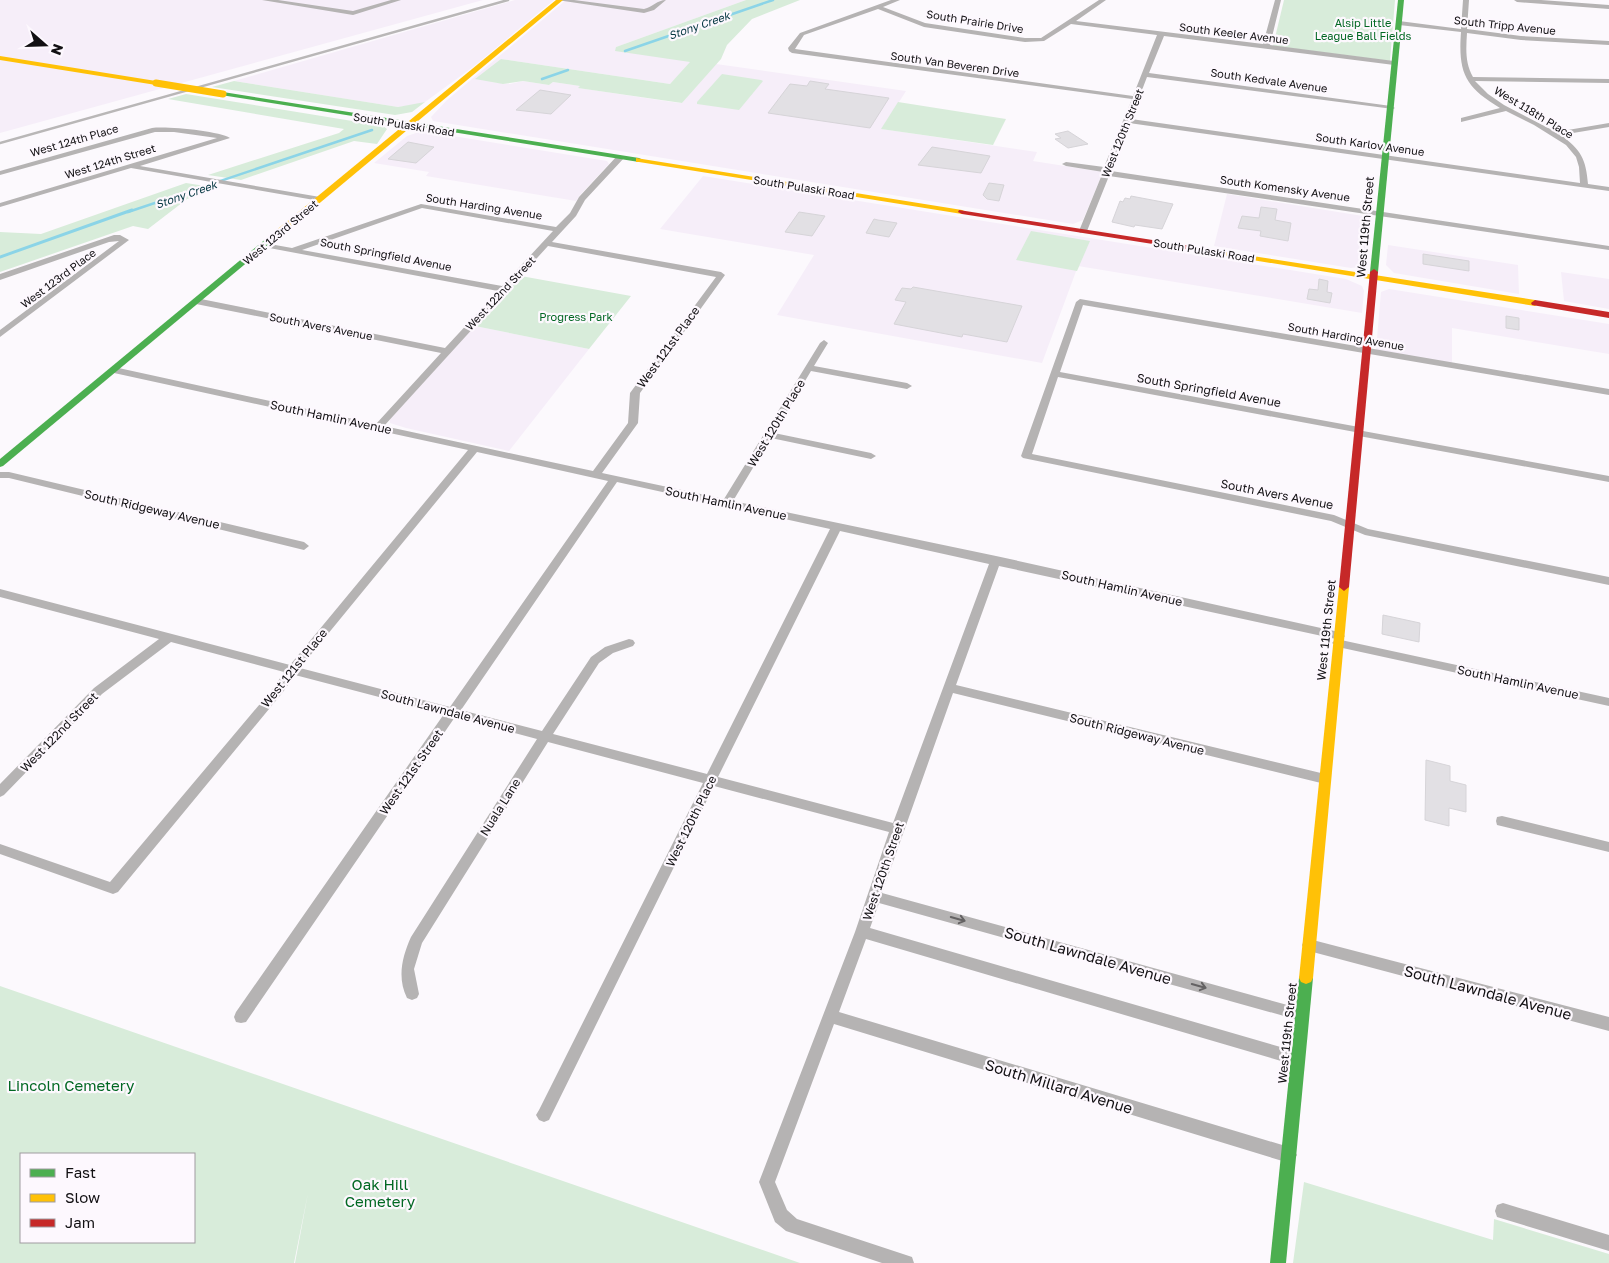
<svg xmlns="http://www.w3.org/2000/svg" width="1609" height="1263" font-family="'Golos Text',sans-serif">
  <rect width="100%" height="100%" fill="#fcf9fd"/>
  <g fill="#f6eef9">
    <polygon points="0,0 483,0 0,133"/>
    <polygon points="515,0 554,0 473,67 425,102 414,105 398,107 385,105 234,81"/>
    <polygon points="566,0 746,0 616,47 691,62 670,84 501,59 491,82 510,84 523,81 549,85 553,82 581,86 579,88 679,103 682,103 716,64 906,91 882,129 1037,152 1033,161 1103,172 1083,220 1073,224 433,121 431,117 447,100"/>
    <polygon points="419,132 428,132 607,161 609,164 581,194 576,201 426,176 429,172 374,163 407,136"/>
    <polygon points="703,176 1346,279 1362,286 1364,291 1362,313 1078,266 1042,363 777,315 814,255 660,229"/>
    <polygon points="1227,194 1369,217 1371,219 1367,262 1359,267 1351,268 1214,246"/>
    <polygon points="1388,245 1518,265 1519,294 1394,273 1386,265"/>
    <polygon points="1561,272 1609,279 1609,309 1564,301"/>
    <polygon points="1389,289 1609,324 1609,354 1452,328 1452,363 1376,350 1381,292"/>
    <polygon points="475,326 589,349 509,451 406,428 390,423 390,419"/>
  </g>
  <g fill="#d8ecda" fill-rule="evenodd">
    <polygon points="746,0 800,0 752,19 727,45 721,59 682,103 578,88 580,86 553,82 549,85 523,81 503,84 475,79 501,59 670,84 690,62 615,51 616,47"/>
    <polygon points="1284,0 1395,0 1390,61 1273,46"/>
    <polygon points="722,74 761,80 763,81 739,110 697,104 697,102"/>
    <polygon points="234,81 398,107 425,102 412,112 395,115 212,87"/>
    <polygon points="186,94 383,126 387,129 377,144 354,141 241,180 208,175 339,133 344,129 168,99"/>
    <polygon points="898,102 1006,119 993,145 881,129"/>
    <polygon points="186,183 218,188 187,199 148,229 133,226 0,272 0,232 41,234"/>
    <polygon points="1031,231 1090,241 1077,271 1016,260"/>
    <polygon points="521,276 631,296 589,349 475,326"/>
    <path d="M0 986 800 1263H295L308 1193 294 1263H0ZM194 1154V1242H21V1154Z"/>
    <polygon points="1304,1182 1493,1240 1494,1219 1609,1254 1609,1263 1293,1263"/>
  </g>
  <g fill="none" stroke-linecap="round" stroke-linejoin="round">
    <g stroke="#8bd4e7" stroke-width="2.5">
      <polyline points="625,51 773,0"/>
      <polyline points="542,79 568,70"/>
      <polyline points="128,212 372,130"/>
    </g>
    <polyline stroke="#8bd4e7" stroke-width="3" points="0,257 132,210"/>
  </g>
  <g fill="#e2e0e4" stroke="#d6d4d8">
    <polygon points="810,81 829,84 825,89 889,98 870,128 768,113 790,84 807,86"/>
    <polygon points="540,90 571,95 551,114 516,110"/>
    <polygon points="1068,131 1088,144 1068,148 1055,139 1061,138 1055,134"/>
    <polygon points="408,142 434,147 416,163 388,159"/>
    <polygon points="932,147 990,156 981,173 918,165"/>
    <polygon points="989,183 1004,185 999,201 987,199 983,195"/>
    <polygon points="1131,196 1173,204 1162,229 1135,225 1134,227 1112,222 1120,201 1123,202 1125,198 1130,199"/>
    <polygon points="1261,207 1277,209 1275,220 1291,223 1288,241 1260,236 1261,231 1238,228 1242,216 1259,218"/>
    <polygon points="799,212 825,216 812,236 785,232"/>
    <polygon points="874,219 878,220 897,223 889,237 866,233"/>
    <polygon points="1423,254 1469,261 1469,271 1423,264"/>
    <polygon points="1319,279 1328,281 1327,292 1332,293 1330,303 1307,299 1309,289 1318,290"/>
    <polygon points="913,287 1022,306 1007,342 963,334 962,337 894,324 906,302 895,300 902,288 911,289"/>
    <polygon points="1506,316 1519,318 1519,330 1506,328"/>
    <polygon points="1383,615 1420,623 1419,642 1382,634"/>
    <polygon points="1426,760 1450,766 1450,781 1466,785 1466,812 1449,808 1449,826 1425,820"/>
  </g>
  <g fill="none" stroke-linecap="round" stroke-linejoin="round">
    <g fill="#b5b3b3" fill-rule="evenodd">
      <polygon points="262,0 278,0 353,11 391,0 401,0 353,15"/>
      <path d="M557 0H574L644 9C653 7 657 0 666 0L654 10 644 13Z"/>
      <path d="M891 0H900L883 7 925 23 1025 38H1041L1099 0H1106L1076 21 1263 44 1275 0H1281L1270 45 1394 61 1397 63 1394 65 1164 36 1149 73 1391 106 1395 108 1393 109 1147 77 1131 119 1580 183 1579 167 1576 157 1566 145 1534 125 1506 111 1461 122V118L1500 108C1465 87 1458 73 1461 32L1399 25 1396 23 1399 21 1461 29 1463 0H1469L1467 29 1521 36 1609 41V45L1521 40 1467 33C1466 49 1465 63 1473 77L1609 79V83L1475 81 1488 94 1504 105 1556 132 1609 123V127L1561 135C1581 150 1586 159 1588 184L1609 187V191L1129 123 1111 171 1609 246V250L1109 176 1087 231 1080 233 1079 231 1103 172 1066 166 1062 164 1066 162 1104 167 1132 99 792 53 789 51 788 48 800 33ZM878 9 924 27 1025 42 1044 41 1071 24 1157 35 1133 96 795 49 804 35Z"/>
      <polygon points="1514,0 1541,0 1609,5 1609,9 1517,2"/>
      <path d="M152 128C167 126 219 131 230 138L140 166 320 197 324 199 320 201 131 168 0 207V203L217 138 174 132H155L0 175V171Z"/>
      <path d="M617 156 624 158 585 200 576 216 552 242 721 272 725 275 640 393 638 423 602 473 724 499 820 343 824 340 828 343 814 366 907 383 912 386 907 389 811 371 774 433 871 453 876 456 871 459 771 438 733 501 996 556 1339 632 1345 636 1341 640 1609 698V706L1338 647 1332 643 1336 639 999 566 956 685 1325 774 1329 776 1331 779 1329 782 1325 784 953 693 882 893 1302 1009 1307 1010 1309 1015 1307 1020 1302 1021 879 903 870 928 1298 1052 1303 1054 1305 1059 1303 1064 1298 1066 866 939 839 1012 1289 1147 1294 1150 1297 1155 1294 1160 1289 1163 834 1024 775 1182 787 1210 797 1219 906 1255 912 1257 914 1263H882L786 1231 775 1222 759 1182 855 932 889 832 714 786 549 1120 544 1122 539 1120 536 1115 539 1110 703 783 548 742 422 943 414 969 419 994 417 998 412 1000 407 998C397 978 402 957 411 937L537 739 455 717 246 1022 241 1023 236 1022 234 1017 236 1012 444 714 295 675 283 692 118 892 113 894 0 854V844L110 882 275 686 284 672 171 642 102 694 4 795 0 797V784L94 688 159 639 0 597V589L290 665 468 450 114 373 109 370 111 368 114 367 376 424 441 353 196 304 192 301 196 298 445 348 498 291 264 247 260 245 264 243 292 248 421 204 556 227 570 213 579 197ZM422 208 553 231 502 286 302 250ZM548 246 716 277 630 393 628 423 593 471 384 426ZM477 452 608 481 450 707 300 668ZM617 482 830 529 707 774 553 734 599 663 613 653 633 646 635 643 633 640 629 639 605 647 591 657 542 731 461 710ZM840 531 989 564 893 823 718 777Z"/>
      <polygon points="114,235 120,235 129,240 0,337 0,330 119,241 109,242 0,280 0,274"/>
      <polygon points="1080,299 1609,389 1609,395 1083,305 1060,372 1359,427 1362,428 1363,431 1609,476 1609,482 1359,436 1356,435 1355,432 1058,377 1032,454 1334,515 1368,529 1609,577 1609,585 1365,535 1331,521 1023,458 1021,456 1076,302"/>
      <polygon points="0,472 9,472 304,542 309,546 304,550 9,478 0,478"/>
      <polygon points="1502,816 1609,842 1609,852 1497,825 1496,821 1497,817"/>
      <polygon points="1309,939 1609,1017 1609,1031 1309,951 1304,949 1302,945 1304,941"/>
      <polygon points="1503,1203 1609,1235 1609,1251 1497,1217 1495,1211 1497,1205"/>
    </g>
    <g fill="#4caf50" fill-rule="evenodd">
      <polygon points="1398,0 1404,0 1378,272 1374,275 1370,272"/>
      <polygon points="223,92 639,158 643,160 639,162 221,95 220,94"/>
      <polygon points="273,233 280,235 3,466 0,467 0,459"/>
      <polygon points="1306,972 1311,974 1313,978 1286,1263 1270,1263 1299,978 1301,974"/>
    </g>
    <g fill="#ffc107" fill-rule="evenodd">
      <polygon points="556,0 563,0 279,237 273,237 273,233"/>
      <polygon points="0,56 156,81 159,83 156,85 0,60"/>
      <polygon points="636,158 962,210 966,212 962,214 639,162 636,162"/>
      <polygon points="1188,246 1535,300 1539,303 1535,306 1191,250 1187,248"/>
      <polygon points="1344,583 1349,587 1313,978 1311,982 1306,984 1301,982 1299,978 1339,587"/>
    </g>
    <g fill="#c62828" fill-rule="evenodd">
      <polygon points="959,210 1191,246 1195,248 1191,250 962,214 958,212"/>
      <polygon points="1374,269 1378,272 1349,587 1344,591 1339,587 1370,272"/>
      <polygon points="1535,300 1609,312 1609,318 1532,305 1531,303"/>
    </g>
    <polyline stroke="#b9b7b7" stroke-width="2.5" points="0,143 508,0"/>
    <polyline stroke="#ffc107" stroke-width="7" points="156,83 223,94"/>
  </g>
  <defs><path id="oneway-shaft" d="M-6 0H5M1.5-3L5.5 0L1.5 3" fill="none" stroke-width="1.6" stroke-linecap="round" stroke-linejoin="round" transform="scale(1.25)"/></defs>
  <g stroke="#646263">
    <use href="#oneway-shaft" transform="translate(958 919) rotate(16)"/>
    <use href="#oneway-shaft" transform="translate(1199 986) rotate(16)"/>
  </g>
  <g text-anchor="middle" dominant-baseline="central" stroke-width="4.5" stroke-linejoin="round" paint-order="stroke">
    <g font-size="11" fill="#121013" stroke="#fdf8fe">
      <text transform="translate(975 21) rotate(9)">South Prairie Drive</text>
      <text transform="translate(1505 25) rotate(6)">South Tripp Avenue</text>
      <text transform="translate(1234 33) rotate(7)">South Keeler Avenue</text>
      <text transform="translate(955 64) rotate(8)">South Van Beveren Drive</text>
      <text transform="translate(1269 80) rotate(8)">South Kedvale Avenue</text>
      <text transform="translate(1534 112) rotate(31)">West 118th Place</text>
      <text transform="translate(404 124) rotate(9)">South Pulaski Road</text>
      <text transform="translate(1122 133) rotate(-68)">West 120th Street</text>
      <text transform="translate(74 140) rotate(-16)">West 124th Place</text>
      <text transform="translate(1370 144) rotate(8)">South Karlov Avenue</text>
      <text transform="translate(110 161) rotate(-17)">West 124th Street</text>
      <text transform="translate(804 187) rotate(9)">South Pulaski Road</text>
      <text transform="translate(1285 188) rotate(8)">South Komensky Avenue</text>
      <text transform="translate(484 206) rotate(9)">South Harding Avenue</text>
      <text transform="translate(280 232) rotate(-40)">West 123rd Street</text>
      <text transform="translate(1204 250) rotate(9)">South Pulaski Road</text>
      <text transform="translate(386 254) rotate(11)">South Springfield Avenue</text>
      <text transform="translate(58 278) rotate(-37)">West 123rd Place</text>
      <text transform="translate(500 293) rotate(-47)">West 122nd Street</text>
      <text transform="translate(321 326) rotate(11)">South Avers Avenue</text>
      <text transform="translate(1346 336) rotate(10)">South Harding Avenue</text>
    </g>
    <g font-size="11" fill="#026823" stroke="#fdf8fe">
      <text x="1363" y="22">Alsip Little<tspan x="1363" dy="13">League Ball Fields</tspan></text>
      <text x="576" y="316">Progress Park</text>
    </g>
    <g font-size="11" font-style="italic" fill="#043741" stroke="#fdf8fe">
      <text transform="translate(699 25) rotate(-19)">Stony Creek</text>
      <text transform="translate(186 194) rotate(-19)">Stony Creek</text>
    </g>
    <g font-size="12" fill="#121013" stroke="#fdf8fe">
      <text transform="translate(1365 227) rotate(-85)">West 119th Street</text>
      <text transform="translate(668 347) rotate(-54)">West 121st Place</text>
      <text transform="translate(1209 390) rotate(10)">South Springfield Avenue</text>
      <text transform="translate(331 417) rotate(12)">South Hamlin Avenue</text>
      <text transform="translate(776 423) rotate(-59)">West 120th Place</text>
      <text transform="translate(1277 494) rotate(11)">South Avers Avenue</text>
      <text transform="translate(726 503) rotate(12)">South Hamlin Avenue</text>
      <text transform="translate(152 509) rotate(13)">South Ridgeway Avenue</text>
      <text transform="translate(1122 588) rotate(13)">South Hamlin Avenue</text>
      <text transform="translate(1326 630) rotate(-84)">West 119th Street</text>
      <text transform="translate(294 668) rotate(-51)">West 121st Place</text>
      <text transform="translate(1518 682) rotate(12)">South Hamlin Avenue</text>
      <text transform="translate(448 711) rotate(15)">South Lawndale Avenue</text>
      <text transform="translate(59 732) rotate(-46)">West 122nd Street</text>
      <text transform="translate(1137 734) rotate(14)">South Ridgeway Avenue</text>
      <text transform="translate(411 772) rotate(-55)">West 121st Street</text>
      <text transform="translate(500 807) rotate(-58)">Nuala Lane</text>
      <text transform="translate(691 821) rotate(-64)">West 120th Place</text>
      <text transform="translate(883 871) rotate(-71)">West 120th Street</text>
      <text transform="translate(1287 1033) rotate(-84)">West 119th Street</text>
    </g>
    <g font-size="15" fill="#121013" stroke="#fdf8fe">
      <text transform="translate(1088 955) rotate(16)">South Lawndale Avenue</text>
      <text transform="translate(1488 992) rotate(15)">South Lawndale Avenue</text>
      <text transform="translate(1059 1086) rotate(17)">South Millard Avenue</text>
    </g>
    <g font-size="15" fill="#026823" stroke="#fdf8fe">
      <text x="71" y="1085">Lincoln Cemetery</text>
      <text x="380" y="1184">Oak Hill<tspan x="380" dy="17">Cemetery</tspan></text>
    </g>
  </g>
  <rect x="20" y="1153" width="175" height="90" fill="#fdf8fe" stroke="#9f9ba0"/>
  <rect x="30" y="1169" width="25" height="8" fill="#4caf50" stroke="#9f9ba0"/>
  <text x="65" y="1178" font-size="15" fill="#121013">Fast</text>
  <rect x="30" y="1194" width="25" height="8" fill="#ffc107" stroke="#9f9ba0"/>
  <text x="65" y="1203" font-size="15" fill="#121013">Slow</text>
  <rect x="30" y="1219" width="25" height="8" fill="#c62828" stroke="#9f9ba0"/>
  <text x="65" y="1228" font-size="15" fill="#121013">Jam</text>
  <g transform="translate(45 45) rotate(110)" stroke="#fdf8fe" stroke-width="4" paint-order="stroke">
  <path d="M0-4L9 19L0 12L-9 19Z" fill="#121013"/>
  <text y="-8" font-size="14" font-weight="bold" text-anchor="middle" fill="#121013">N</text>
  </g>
</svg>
